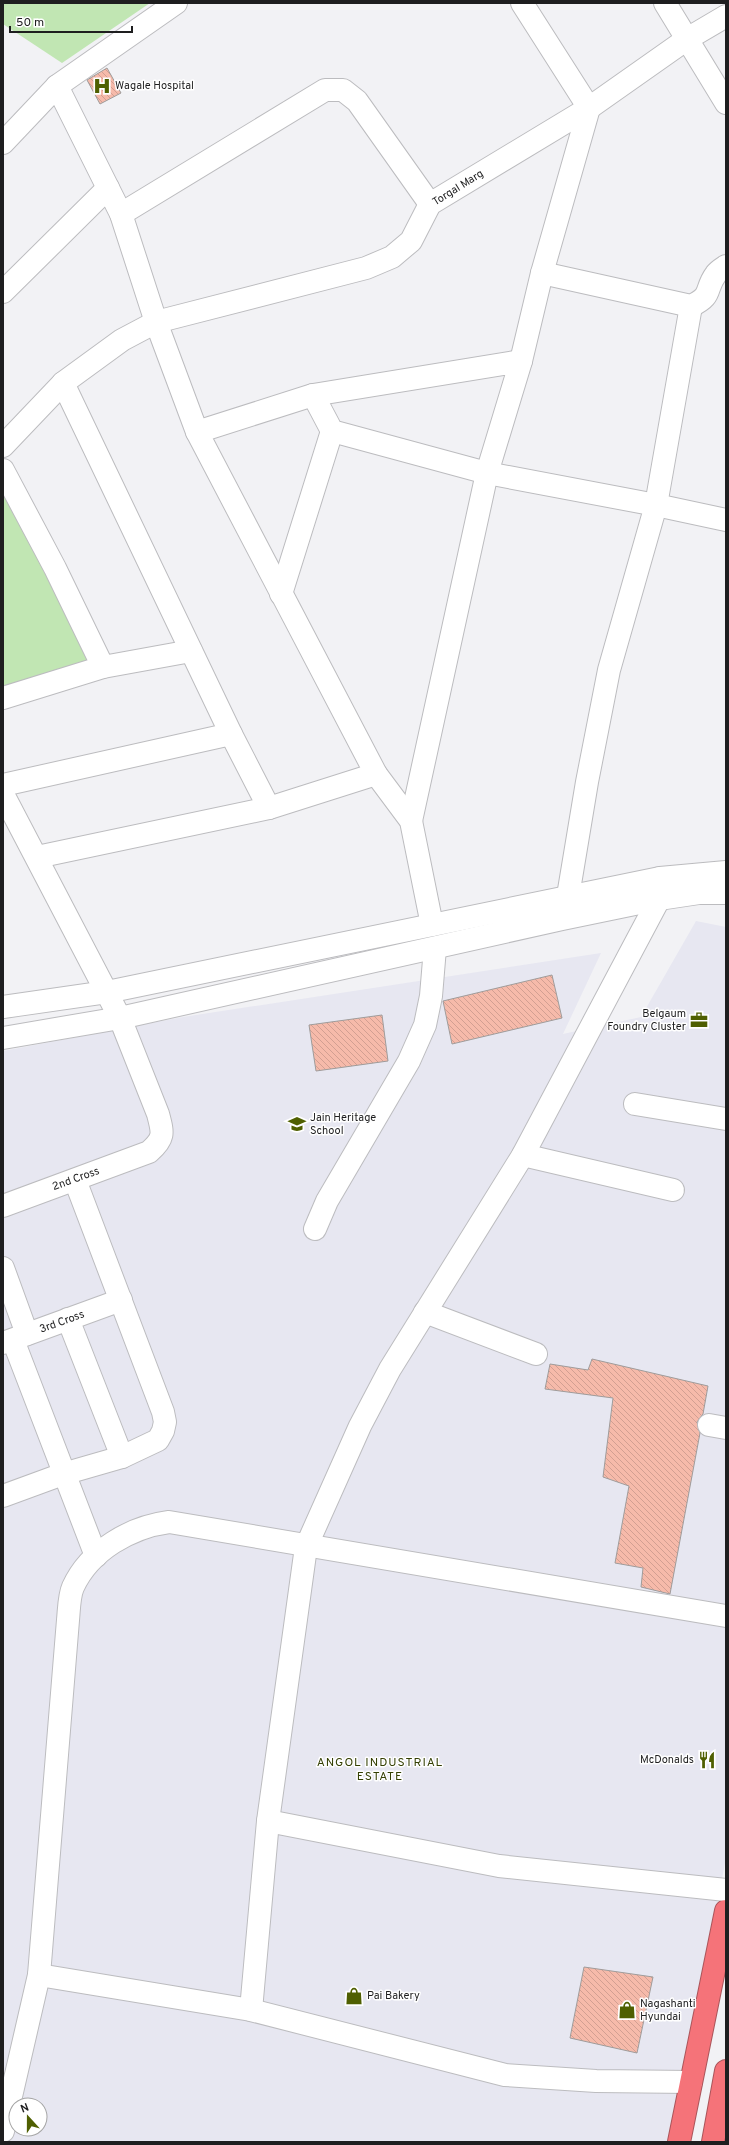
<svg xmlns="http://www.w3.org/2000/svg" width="729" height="2145" font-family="Overpass,sans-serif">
  <defs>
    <pattern id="building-back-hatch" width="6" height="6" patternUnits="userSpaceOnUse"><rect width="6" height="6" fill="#f6baaa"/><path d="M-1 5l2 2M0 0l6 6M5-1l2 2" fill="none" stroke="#d29f92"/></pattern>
  </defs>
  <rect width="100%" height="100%" fill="#f2f2f5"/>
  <path fill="#e7e7f1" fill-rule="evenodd" d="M696 921 726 927V1858L671 2142H3V1051L183 1017 601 953 563 1034 641 1017ZM16 2105H40V2129H16Z"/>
  <g fill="#c1e6b3">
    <polygon points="3,3 150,3 62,63 3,24"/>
    <polygon points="3,479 96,664 3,693"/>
  </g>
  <g fill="url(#building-back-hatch)" stroke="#9f9c9b">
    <polygon points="107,68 121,93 100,104 87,80"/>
    <polygon points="552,975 562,1018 452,1044 443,1001"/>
    <polygon points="382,1015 388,1061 316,1071 309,1025"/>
    <polygon points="592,1359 708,1386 703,1414 697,1422 700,1433 670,1594 641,1587 643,1568 615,1563 629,1486 603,1477 613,1398 545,1389 550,1364 588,1370"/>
    <polygon points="584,1967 653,1977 637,2053 570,2038"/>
  </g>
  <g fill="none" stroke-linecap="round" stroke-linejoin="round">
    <g stroke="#bcbcbf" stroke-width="24">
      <g id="minor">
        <polyline points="665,3 726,103"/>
        <polyline points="57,86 121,214 156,322 197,432 376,774 411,821 432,925"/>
        <polyline points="3,143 57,86 176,3"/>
        <polyline points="121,214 325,90 343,90 357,101 430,204"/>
        <path d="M542 273 691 306C714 295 704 290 716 274 718 271 723 268 726 266"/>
        <polyline points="3,292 108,188"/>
        <polyline points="521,361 542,273 589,108 522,3"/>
        <polyline points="63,383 231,734 269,808"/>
        <polyline points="313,395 332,431 487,473 656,505 726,520"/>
        <polyline points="197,432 313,395 521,361 487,473 411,821"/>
        <polyline points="3,446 63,383 122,340 156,322 366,268 392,257 411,241 430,204 589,108 687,39 726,16"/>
        <polyline points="3,470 55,568 103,667"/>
        <polyline points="281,594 332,431"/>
        <polyline points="3,698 103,667 191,651"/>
        <polyline points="3,785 231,734"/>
        <path d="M3 794 120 1018 158 1114C163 1133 165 1138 149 1152L3 1206"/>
        <polyline points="37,857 269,808 376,774"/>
        <polyline points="568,896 587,782 609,670 656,505 691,306"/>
        <polyline points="3,1007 107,992 660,878 726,872"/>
        <polyline points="3,1038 120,1018 562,919 659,899 699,893 726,893"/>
        <polyline points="635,1104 726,1119"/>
        <polyline points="523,1155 673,1190"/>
        <polyline points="315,1229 327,1201 409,1061 425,1025 431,996 435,948"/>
        <polyline points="3,1268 27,1334"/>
        <polyline points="425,1312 536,1354"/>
        <polyline points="68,1319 122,1457"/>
        <polyline points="13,1340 96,1556"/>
        <polyline points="3,1343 121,1300"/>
        <polyline points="709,1425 726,1428"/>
        <polyline points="3,1496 63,1474 122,1457 158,1440 163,1431 165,1422 163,1412 75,1180"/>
        <polyline points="268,1821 499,1866 726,1890"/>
        <polyline points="39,1975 251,2010 505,2075 596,2081 691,2082"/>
        <polyline points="251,2010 268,1821 306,1547 360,1426 390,1369 523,1155 659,899 660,878"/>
        <path d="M3 2131 39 1975 68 1620C69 1610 69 1596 73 1587 90 1550 131 1527 169 1522L726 1616"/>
      </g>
    </g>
    <g stroke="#aa555a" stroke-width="24">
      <g id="highway">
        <polyline points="679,2142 726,1911"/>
        <polyline points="713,2142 726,2071"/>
      </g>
    </g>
    <use href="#minor" stroke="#fff" stroke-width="22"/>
    <use href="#highway" stroke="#f57379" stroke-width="22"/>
  </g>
  <defs>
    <g id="hospital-bare" transform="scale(1.38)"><path d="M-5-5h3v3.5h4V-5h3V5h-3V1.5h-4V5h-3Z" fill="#4f5f01" stroke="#fff" stroke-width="2.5" paint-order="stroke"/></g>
    <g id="office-bare" transform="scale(1.38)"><path d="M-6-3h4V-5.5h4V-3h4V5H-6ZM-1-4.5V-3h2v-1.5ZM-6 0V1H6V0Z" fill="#4f5f01" stroke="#fff" stroke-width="2.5" paint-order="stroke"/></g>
    <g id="school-bare" transform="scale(1.38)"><path d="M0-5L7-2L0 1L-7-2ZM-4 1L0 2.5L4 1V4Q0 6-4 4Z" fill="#4f5f01" stroke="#fff" stroke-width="2.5" paint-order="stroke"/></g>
    <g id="restaurant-bare" transform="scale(1.38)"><path d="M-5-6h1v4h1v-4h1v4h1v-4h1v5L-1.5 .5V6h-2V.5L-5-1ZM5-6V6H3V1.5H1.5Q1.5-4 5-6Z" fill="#4f5f01" stroke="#fff" stroke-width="2.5" paint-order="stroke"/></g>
    <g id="shop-bare" transform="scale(1.38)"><path d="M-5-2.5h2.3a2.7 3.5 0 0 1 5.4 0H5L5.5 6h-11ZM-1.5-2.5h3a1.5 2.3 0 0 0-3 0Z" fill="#4f5f01" stroke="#fff" stroke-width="2.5" paint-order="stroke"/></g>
  </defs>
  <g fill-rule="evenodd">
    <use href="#hospital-bare" x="102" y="86"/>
    <use href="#office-bare" x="699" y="1020"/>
    <use href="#school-bare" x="297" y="1124"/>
    <use href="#restaurant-bare" x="707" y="1760"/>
    <use href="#shop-bare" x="354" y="1996"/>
    <use href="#shop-bare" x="627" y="2010"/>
  </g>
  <g text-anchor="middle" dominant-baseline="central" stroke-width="3" stroke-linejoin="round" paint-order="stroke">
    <g font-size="11" fill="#1e1e1f" stroke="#fff" text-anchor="start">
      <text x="115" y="86">Wagale Hospital</text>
      <text x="686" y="1014" text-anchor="end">Belgaum<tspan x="686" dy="13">Foundry Cluster</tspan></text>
      <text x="310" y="1118">Jain Heritage<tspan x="310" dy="13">School</tspan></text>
      <text x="694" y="1760" text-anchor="end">McDonalds</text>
      <text x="367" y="1996">Pai Bakery</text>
      <text x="640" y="2004">Nagashanti<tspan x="640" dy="13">Hyundai</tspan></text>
    </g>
    <g font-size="11" fill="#1e1e1f" stroke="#fff">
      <text transform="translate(458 188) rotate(-32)">Torgal Marg</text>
      <text transform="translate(76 1179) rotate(-20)">2nd Cross</text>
      <text transform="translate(62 1322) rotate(-20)">3rd Cross</text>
    </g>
    <g font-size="12" letter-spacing="1" fill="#343f03" stroke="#fff">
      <text x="380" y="1763">ANGOL INDUSTRIAL<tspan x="380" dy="14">ESTATE</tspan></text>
    </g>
  </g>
  <rect width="729" height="2145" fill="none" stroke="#1e1e1f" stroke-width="8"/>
  <g transform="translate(28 2117) rotate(339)"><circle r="19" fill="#ffffff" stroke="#a5a5a5"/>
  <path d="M0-3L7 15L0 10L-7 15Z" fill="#4f5f01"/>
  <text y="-6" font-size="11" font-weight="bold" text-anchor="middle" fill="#1e1e1f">N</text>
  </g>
  <path d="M10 26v6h122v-6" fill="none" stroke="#1e1e1f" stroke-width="2"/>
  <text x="16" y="26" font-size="12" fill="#1e1e1f" stroke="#ffffff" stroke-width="3" paint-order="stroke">50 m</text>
</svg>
